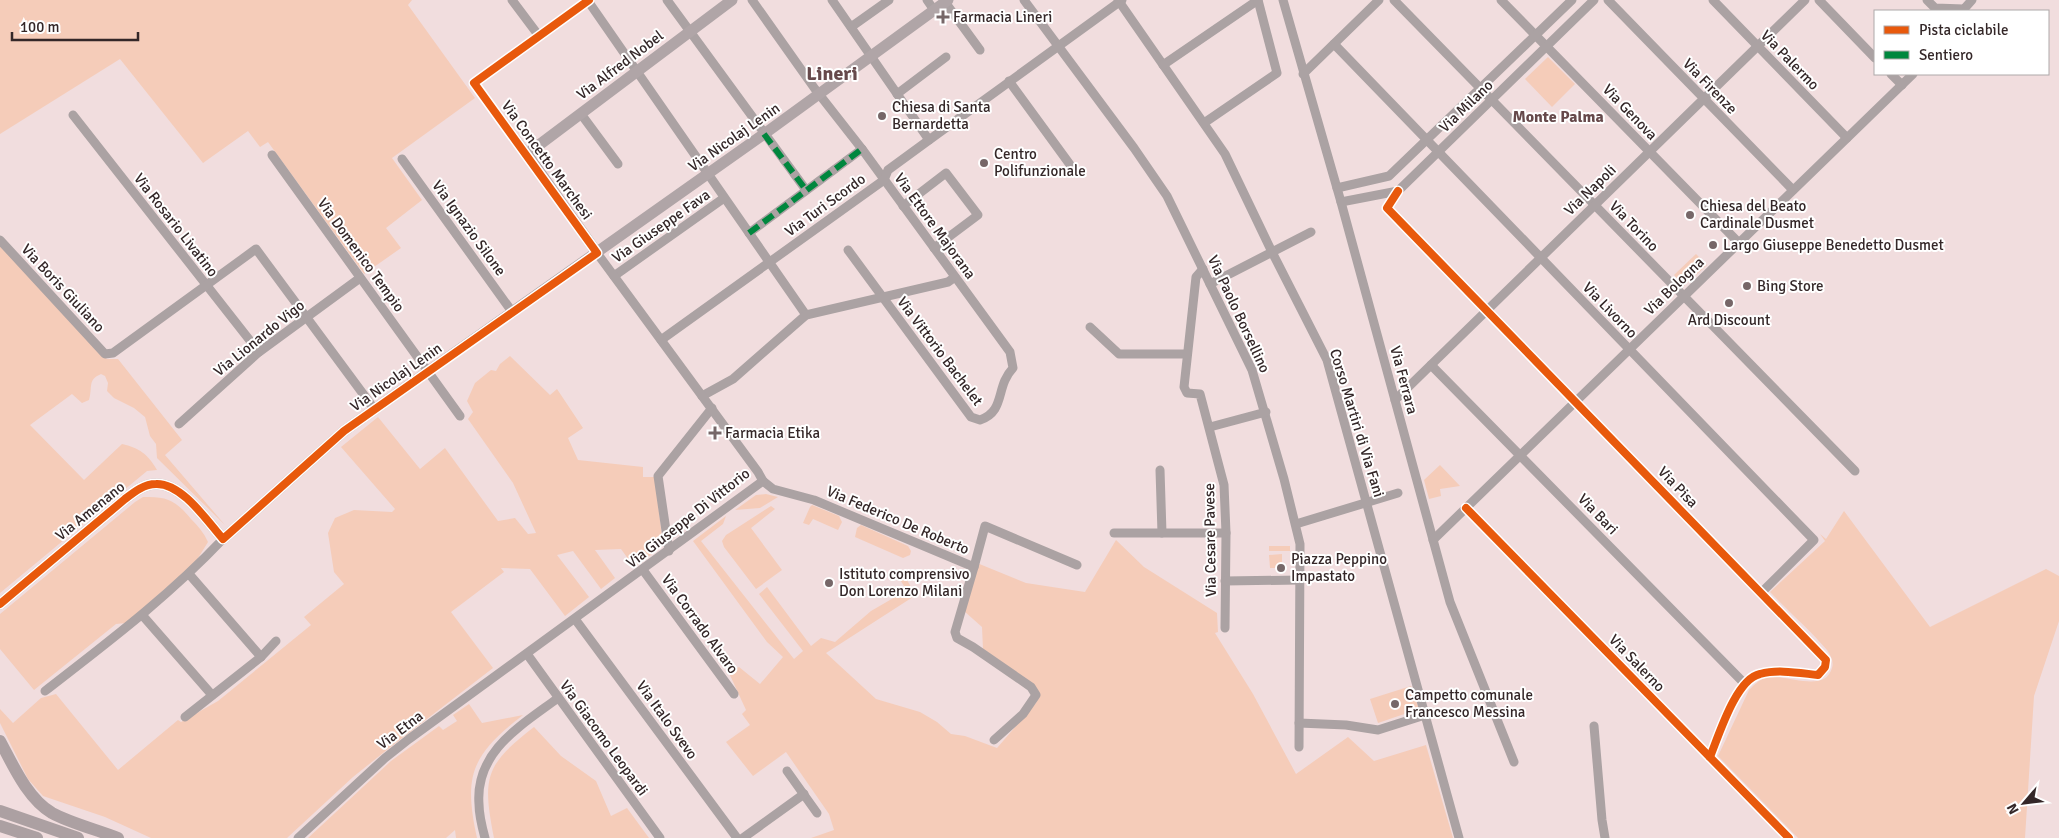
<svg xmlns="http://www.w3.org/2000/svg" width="2059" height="838" font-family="Signika,sans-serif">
  <rect width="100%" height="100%" fill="#f1ddde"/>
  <g fill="#f5ccb9">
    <polygon points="0,0 412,0 408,5 475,98 392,158 422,200 386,228 401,248 364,274 268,142 260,147 248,131 203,163 120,59 0,134"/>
    <polygon points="1548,57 1575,84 1552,107 1525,79"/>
    <path d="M0 244 107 359H118L182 440 165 455 225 525 157 458 156 444 150 436 145 417 134 408 114 398 107 391 108 383 105 376 101 374C87 380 93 387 89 400L82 403 72 394 30 425 84 480 122 444C139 448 148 454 157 470L147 471 0 593Z"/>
    <polygon points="1696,254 1707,265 1684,286 1674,275"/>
    <polygon points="510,356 550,395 557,389 583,428 568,438 578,460 643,467 643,477 655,477 663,546 634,567 621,549 595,550 615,578 601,589 573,551 557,555 589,597 565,616 530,569 501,568 504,572 451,612 493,668 388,749 353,777 287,838 151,838 105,817 43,796 28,779 0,723 0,709 13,723 41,698 56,694 118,770 178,720 181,722 218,701 311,625 304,617 344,584 334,572 328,533 335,518 354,510 392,512 395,509 341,447 378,417 420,469 445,448 498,521 515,518 528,534 536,533 513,483 468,419 473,412 467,401 475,383 491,370 496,371 500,364"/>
    <polygon points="1440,465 1460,486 1440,489 1441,496 1429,499 1424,480"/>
    <polygon points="766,494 778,497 760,508 735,510 756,495"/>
    <path d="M143 497C168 496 176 501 191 519 198 526 204 533 208 542L195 563 126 623 116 624 34 690 0 649V614L135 502Z"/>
    <polygon points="812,505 839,516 842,522 838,530 813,519 809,525 803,523 810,507"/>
    <polygon points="771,506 775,509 751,528 782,570 756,589 724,547 722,541 726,535"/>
    <path d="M1844 511 1930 627 2046 569 2059 576V621L2034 696 2025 838H1798L1718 756 1749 690C1754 685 1759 680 1765 678 1784 672 1824 695 1832 668 1834 662 1831 656 1827 650 1810 630 1788 611 1770 592L1825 541 1820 534 1826 539Z"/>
    <polygon points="726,516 723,524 701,541 794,659 803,651 759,594 767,587 811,646 821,638 835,642 871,611 902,593 904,586 897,575 902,572 916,595 826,653 876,699 920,712 937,722 951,734 965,736 997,748 1036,703 1039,693 1032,683 983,649 982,627 964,611 977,563 1026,583 1085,592 1116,540 1144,567 1217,613 1218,632 1215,633 1253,694 1296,774 1348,737 1374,761 1426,745 1453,838 811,838 834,830 829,814 786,752 753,776 726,742 750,725 742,714 746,710 729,673 739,667 760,684 783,657 767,642 693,541"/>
    <polygon points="861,525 908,546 911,551 910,555 903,558 855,537 857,528"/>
    <rect x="1269" y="546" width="21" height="5"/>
    <polygon points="1282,554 1282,568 1270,568 1269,555"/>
    <polygon points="1411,686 1419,709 1378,723 1370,699"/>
    <path d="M469 704 482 723 523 715C472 755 463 774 477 838H456L455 830 446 838H308L391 761 439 726 443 730 457 721 453 715Z"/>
    <path d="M534 727 561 756 596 781 611 816 627 808 649 838H494C482 777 485 765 534 727Z"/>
  </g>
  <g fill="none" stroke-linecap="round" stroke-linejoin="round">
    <g stroke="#aba2a3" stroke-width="9">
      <polyline points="512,0 539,36"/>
      <polyline points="667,0 806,190"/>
      <path d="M752 0 815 89 862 149 1010 352 1013 368C995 387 1006 411 980 420L971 417 848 250"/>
      <polyline points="832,0 929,140"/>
      <polyline points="927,0 934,10"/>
      <polyline points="1024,0 1134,148 1167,196 1252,370 1284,479 1300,544 1299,747"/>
      <polyline points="1118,0 1225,154 1272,252 1327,360 1459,838"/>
      <polyline points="1283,0 1341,202 1450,602 1514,762"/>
      <polyline points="1394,0 1855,471"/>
      <polyline points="1501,0 1739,243"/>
      <polyline points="1608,0 1793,190"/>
      <polyline points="1713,0 1847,138"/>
      <polyline points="1819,0 1875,58"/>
      <polyline points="1927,0 1935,8 1964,9 1972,0"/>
      <polyline points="588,1 806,315"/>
      <polyline points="945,2 980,50"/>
      <polyline points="851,27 889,0"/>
      <polyline points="1334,44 1814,540 1761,593"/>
      <polyline points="1163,65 1258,0"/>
      <polyline points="1303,74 1379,0"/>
      <polyline points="1891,74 1902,85"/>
      <polyline points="1009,81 1071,166"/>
      <polyline points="897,94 946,57"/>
      <polyline points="581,114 618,164"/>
      <polyline points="73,115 259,352"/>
      <polyline points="1204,123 1277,73 1258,0"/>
      <polyline points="527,154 474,83 589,0"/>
      <polyline points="272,155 460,416"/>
      <polyline points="402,159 513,313"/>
      <polyline points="1337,188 1389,176 1572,0"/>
      <path d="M1398 191 1387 208 1826 660 1825 667 1818 675C1799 673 1778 669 1760 674 1736 679 1719 735 1710 757"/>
      <polyline points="1341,202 1398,191 1594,0"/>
      <polyline points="903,206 946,173 978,215 934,248"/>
      <polyline points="749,233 862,149"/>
      <polyline points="0,240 105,354 113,353 256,249 375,410"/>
      <polyline points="1203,269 1196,277 1184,387 1187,393 1200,394 1224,485 1226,533 1225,628"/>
      <polyline points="614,276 724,198"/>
      <polyline points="1210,284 1311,232"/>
      <polyline points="1090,327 1119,354 1187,354"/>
      <polyline points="661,340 884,180 888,170 929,140 1122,0"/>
      <polyline points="1431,365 1744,683"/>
      <polyline points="702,396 733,379 806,315 948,282 955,277"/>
      <polyline points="1395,400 1805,0"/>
      <polyline points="179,424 259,352 360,278"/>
      <polyline points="1210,427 1266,412"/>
      <polyline points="1160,470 1162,533"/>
      <polyline points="763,481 773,489 814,500 974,567 955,632 957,638 973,647 1031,687 1036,695 1023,714 994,740"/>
      <polyline points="1466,508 1789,838"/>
      <polyline points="1296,524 1398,493"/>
      <polyline points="1114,533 1226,533"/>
      <polyline points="1433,540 1913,74"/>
      <polyline points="669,551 658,476 712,408"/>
      <polyline points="974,567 985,526 1077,565"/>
      <polyline points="643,570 734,694"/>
      <polyline points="189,574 261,657"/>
      <polyline points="1225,581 1300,580"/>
      <polyline points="143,616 212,695"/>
      <polyline points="575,619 737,838"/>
      <polyline points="527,654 660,838"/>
      <path d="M45 691C108 642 168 597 223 539"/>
      <polyline points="185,717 261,657 276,641"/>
      <polyline points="1299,723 1346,725 1378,730 1425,715"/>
      <polyline points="1594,726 1602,820 1605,838"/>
      <polyline points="787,771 817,813"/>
      <polyline points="298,838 385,758 409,739 763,481 758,472 597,253"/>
      <path d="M485 838C482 827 479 815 479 804 475 751 522 725 558 698"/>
      <polyline points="743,838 804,794"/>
    </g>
    <g stroke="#b0a5a7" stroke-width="11">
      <polyline points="597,253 527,154 732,0"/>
      <path d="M0 604 125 499C134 492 144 484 156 484 182 483 207 521 223 539L344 431 764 134 948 0"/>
    </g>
    <g stroke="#aca0a2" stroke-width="12">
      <path d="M0 741C13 765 27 798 52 813 70 823 98 830 118 838"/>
      <polyline points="0,811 78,838"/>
      <polyline points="0,826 37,838"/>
    </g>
    <g stroke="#00873e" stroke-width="6" stroke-dasharray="12 6" stroke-linecap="butt">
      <polyline points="764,134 806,190"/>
      <polyline points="749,233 862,149"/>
    </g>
    <g stroke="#fff" stroke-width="11">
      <g id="cycleway">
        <path d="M1398 191 1387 208 1826 660 1825 667 1818 675C1799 673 1778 669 1760 674 1736 679 1719 735 1710 757"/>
        <polyline points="1466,508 1789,838"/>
        <path d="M0 604 125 499C134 492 144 484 156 484 182 483 207 521 223 539L344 431 597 253 474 83 589 0"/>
      </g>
    </g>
    <use href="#cycleway" stroke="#e8590c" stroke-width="8"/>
  </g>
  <g fill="#766768" stroke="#fff" stroke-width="2">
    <path d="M940.5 9.5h5v5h5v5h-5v5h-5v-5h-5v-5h5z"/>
    <circle cx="882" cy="116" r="5"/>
    <circle cx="984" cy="163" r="5"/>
    <circle cx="1690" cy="215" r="5"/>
    <circle cx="1713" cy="245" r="5"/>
    <circle cx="1747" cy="286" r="5"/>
    <circle cx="1729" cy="303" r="5"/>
    <path d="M712.5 425.5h5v5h5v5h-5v5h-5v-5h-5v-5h5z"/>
    <circle cx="1281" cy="568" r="5"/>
    <circle cx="829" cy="583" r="5"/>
    <circle cx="1395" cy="704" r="5"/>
  </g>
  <g text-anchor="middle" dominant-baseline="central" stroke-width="4" stroke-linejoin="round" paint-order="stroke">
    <g font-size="15" fill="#342728" stroke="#fff" text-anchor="start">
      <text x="953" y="17">Farmacia Lineri</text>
      <text x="892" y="107">Chiesa di Santa<tspan x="892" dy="17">Bernardetta</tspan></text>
      <text x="994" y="154">Centro<tspan x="994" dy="17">Polifunzionale</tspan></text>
      <text x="1700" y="206">Chiesa del Beato<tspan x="1700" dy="17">Cardinale Dusmet</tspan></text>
      <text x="1723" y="245">Largo Giuseppe Benedetto Dusmet</text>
      <text x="1757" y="286">Bing Store</text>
      <text x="1729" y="320" text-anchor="middle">Ard Discount</text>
      <text x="725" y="433">Farmacia Etika</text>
      <text x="1291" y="559">Piazza Peppino<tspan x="1291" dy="17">Impastato</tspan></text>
      <text x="839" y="574">Istituto comprensivo<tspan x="839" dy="17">Don Lorenzo Milani</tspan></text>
      <text x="1405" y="695">Campetto comunale<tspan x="1405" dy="17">Francesco Messina</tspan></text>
    </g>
    <g font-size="15" fill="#342728" stroke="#fff">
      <text transform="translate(1790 60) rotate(46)">Via Palermo</text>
      <text transform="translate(620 65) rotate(-37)">Via Alfred Nobel</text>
      <text transform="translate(1710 86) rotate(46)">Via Firenze</text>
      <text transform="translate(1466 106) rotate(-44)">Via Milano</text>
      <text transform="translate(1630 112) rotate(46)">Via Genova</text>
      <text transform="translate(734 137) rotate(-35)">Via Nicolaj Lenin</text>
      <text transform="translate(547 160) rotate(54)">Via Concetto Marchesi</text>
      <text transform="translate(1590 190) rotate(-44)">Via Napoli</text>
      <text transform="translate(825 205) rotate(-36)">Via Turi Scordo</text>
      <text transform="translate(176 225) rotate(52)">Via Rosario Livatino</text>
      <text transform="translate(661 226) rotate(-35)">Via Giuseppe Fava</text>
      <text transform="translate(935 226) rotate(54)">Via Ettore Majorana</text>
      <text transform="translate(1634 226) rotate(46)">Via Torino</text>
      <text transform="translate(469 228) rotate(54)">Via Ignazio Silone</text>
      <text transform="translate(361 255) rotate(54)">Via Domenico Tempio</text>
      <text transform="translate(1674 286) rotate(-44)">Via Bologna</text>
      <text transform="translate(63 288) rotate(47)">Via Boris Giuliano</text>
      <text transform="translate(1610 310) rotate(46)">Via Livorno</text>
      <text transform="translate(1239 314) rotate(65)">Via Paolo Borsellino</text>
      <text transform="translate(259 338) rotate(-39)">Via Lionardo Vigo</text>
      <text transform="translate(940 351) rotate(53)">Via Vittorio Bachelet</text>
      <text transform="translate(396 377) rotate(-35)">Via Nicolaj Lenin</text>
      <text transform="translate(1404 380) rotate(75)">Via Ferrara</text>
      <text transform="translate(1357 423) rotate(73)">Corso Martiri di Via Fani</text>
      <text transform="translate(1678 487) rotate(46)">Via Pisa</text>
      <text transform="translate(90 511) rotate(-39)">Via Amenano</text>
      <text transform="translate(1598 514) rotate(46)">Via Bari</text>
      <text transform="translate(688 518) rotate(-38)">Via Giuseppe Di Vittorio</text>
      <text transform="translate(898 520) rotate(23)">Via Federico De Roberto</text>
      <text transform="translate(1210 540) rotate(-91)">Via Cesare Pavese</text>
      <text transform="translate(700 624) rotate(54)">Via Corrado Alvaro</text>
      <text transform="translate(1637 663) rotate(46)">Via Salerno</text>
      <text transform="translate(667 720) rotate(54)">Via Italo Svevo</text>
      <text transform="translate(400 730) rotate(-37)">Via Etna</text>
      <text transform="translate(604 738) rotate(54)">Via Giacomo Leopardi</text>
    </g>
    <g font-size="16" font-weight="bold" fill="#66494b" stroke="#fff">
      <text x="1558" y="117">Monte Palma</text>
    </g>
    <g font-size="20" font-weight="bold" fill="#66494b" stroke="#fff">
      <text x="832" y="73">Lineri</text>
    </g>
  </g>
  <rect x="1874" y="10" width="175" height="65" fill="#ffffff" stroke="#aea9a9"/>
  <rect x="1884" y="26" width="25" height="8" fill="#e8590c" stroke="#aea9a9"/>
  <text x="1919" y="35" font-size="15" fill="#342728">Pista ciclabile</text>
  <rect x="1884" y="51" width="25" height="8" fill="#00873e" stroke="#aea9a9"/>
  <text x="1919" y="60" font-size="15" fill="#342728">Sentiero</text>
  <g transform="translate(2024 803) rotate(242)" stroke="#ffffff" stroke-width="4" paint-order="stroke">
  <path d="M0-4L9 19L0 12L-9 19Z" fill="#342728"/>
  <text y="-8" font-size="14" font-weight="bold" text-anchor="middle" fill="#342728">N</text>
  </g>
  <path d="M12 32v8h126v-8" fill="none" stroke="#342728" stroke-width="2.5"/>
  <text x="20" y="32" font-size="15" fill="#342728" stroke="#ffffff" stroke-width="4" paint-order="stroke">100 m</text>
</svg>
